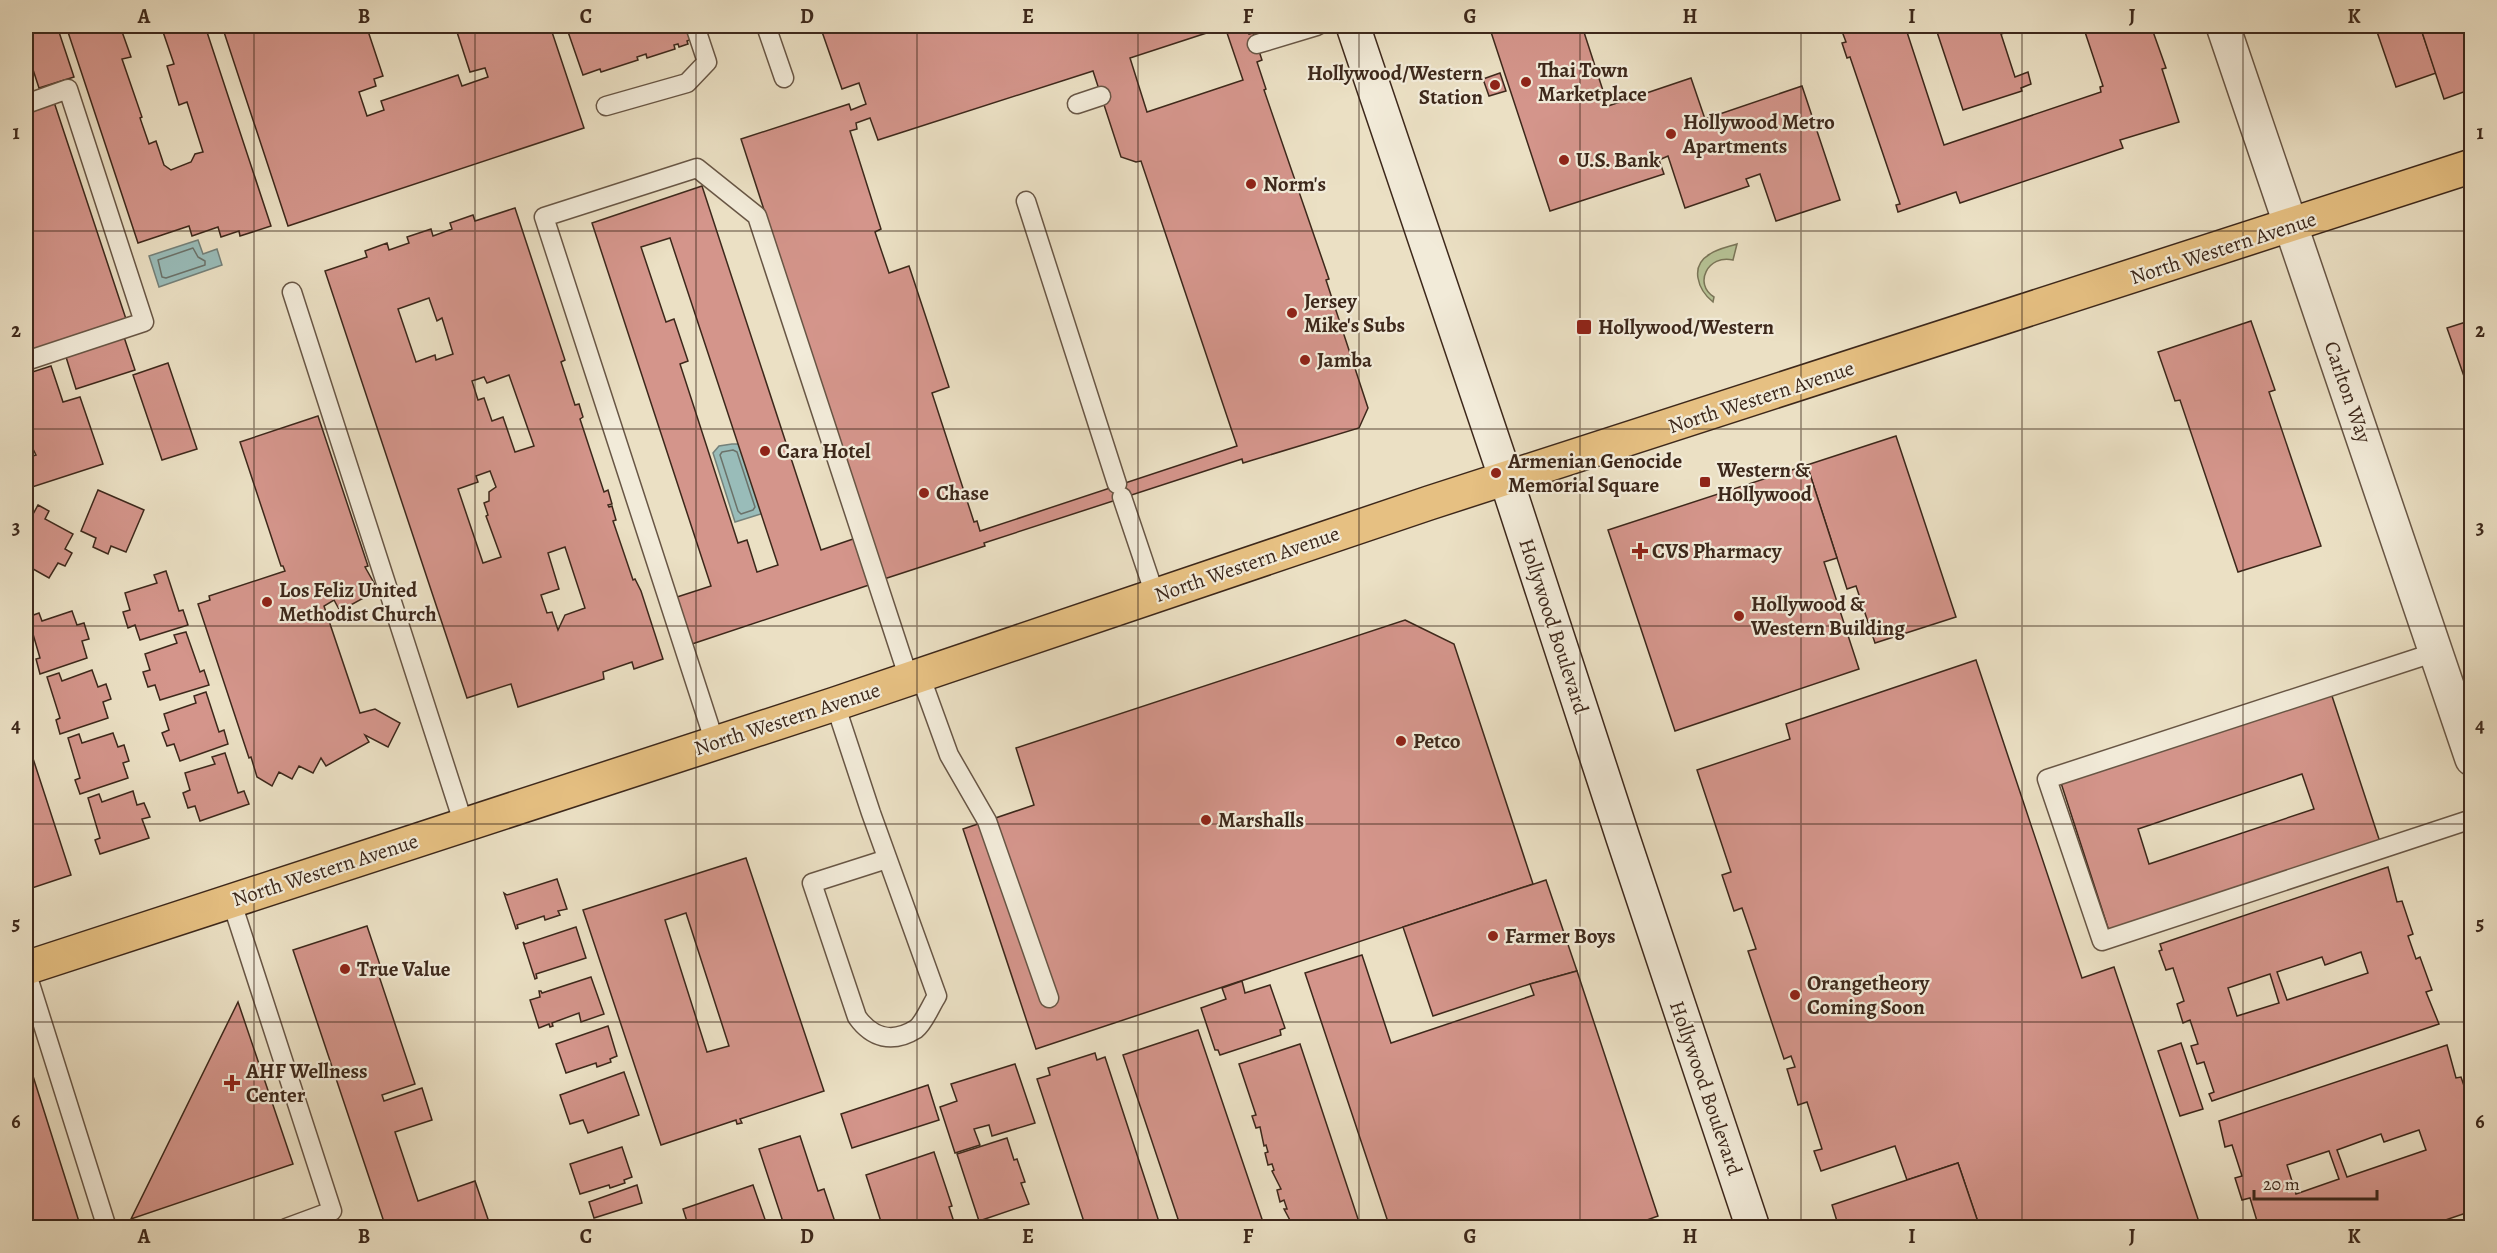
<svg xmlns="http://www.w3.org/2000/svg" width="2497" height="1253" font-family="Alegreya,serif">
  <rect width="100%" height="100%" fill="#ebe0c4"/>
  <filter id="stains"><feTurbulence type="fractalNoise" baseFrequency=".00333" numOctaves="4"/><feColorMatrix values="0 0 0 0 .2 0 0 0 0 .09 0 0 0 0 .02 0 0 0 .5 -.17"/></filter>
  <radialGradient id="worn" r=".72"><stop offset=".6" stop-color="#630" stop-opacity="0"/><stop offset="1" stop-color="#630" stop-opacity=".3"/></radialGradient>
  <path fill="#b6c295" stroke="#7a7558" stroke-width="1.5" d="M1737 244 1733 260C1708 254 1693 284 1714 297L1713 302C1698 290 1689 266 1710 254 1717 249 1728 247 1737 244Z"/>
  <g fill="#99bcb9" stroke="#74817a" stroke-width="1.5">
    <polygon points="198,240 203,254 217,249 222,265 159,287 149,256"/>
    <polygon points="732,444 740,444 764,513 735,522 713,453 719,446"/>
  </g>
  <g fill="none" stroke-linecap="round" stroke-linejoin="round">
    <g stroke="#6b726a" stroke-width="1.5">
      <polygon points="193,248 198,257 205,261 205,265 166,278 162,277 158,260"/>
      <polygon points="733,450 737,452 755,507 753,510 741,514 738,511 720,455 722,452"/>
    </g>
  </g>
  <g fill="#d4958b" stroke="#3d281b" stroke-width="1.5" fill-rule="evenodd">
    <polygon points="26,26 57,26 74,77 39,88 26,48"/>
    <polygon points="66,26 120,26 131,57 122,59 142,117 140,118 149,144 156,141 164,165 171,170 191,162 195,154 203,152 187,102 179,105 167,66 174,64 161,26 205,26 271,226 240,236 239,231 221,237 218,227 192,236 189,226 138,243"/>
    <polygon points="222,26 359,26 362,33 368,31 383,76 374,79 376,86 359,92 367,116 384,110 381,101 458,75 462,86 488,77 485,68 470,72 455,26 550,26 584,128 288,226"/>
    <polygon points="385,26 411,26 388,33"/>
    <polygon points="566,26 687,26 692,39 687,41 688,44 679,47 678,44 674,45 675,49 647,58 646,54 637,57 638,60 601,72 600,69 583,75"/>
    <path d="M820 26H1246L1249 34 1253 33 1262 60 1257 62 1266 89 1264 90 1329 279 1326 280 1368 408 1359 428 1243 463 1242 459 984 543 985 546 884 579 741 139 849 104 851 110 866 104 859 83 842 89ZM1225 27 1243 80 1147 112 1130 58ZM1093 71 1121 157 1136 162 1141 161 1237 446 980 531 977 521 974 522 932 393 949 387 909 266 889 273 875 232 881 229 850 131 857 129 856 123 870 118 878 140Z"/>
    <polygon points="1489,26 1582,26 1608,106 1691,78 1705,119 1802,86 1840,200 1776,221 1760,174 1746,179 1749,186 1685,208 1668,156 1659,160 1664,174 1550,211"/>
    <polygon points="1840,26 1905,26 1944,145 2101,92 2100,87 2103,86 2083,26 2151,26 2166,68 2162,69 2179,122 2120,140 2123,148 1960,203 1956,192 1898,212 1896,205 1900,204 1850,57 1847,58 1842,43 1846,42"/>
    <polygon points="1935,26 2027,26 2001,34 2015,77 2028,72 2031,84 2021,88 2022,91 1963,110"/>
    <polygon points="2375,26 2420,26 2436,73 2396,87"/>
    <polygon points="2420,26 2472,26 2472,89 2444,99"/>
    <polygon points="1500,73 1506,91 1489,96 1483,79"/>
    <polygon points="54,102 126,319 26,352 26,265 27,265 26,259 26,111"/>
    <path d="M702 186 821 550 856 538 872 584 692 644 677 597 711 586 592 223ZM670 238 778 565 757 572 747 540 738 543 680 364 688 361 674 319 666 322 641 247Z"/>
    <path d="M515 208 565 360 561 362 575 405 579 404 583 417 580 419 604 492 608 490 612 504 608 505 609 507 612 506 616 520 613 521 633 580 635 579 641 591 663 659 634 669 632 662 603 672 604 679 518 707 511 684 467 698 325 271 367 257 365 251 387 243 389 250 409 243 407 237 431 229 433 236 452 229 450 223 473 215 475 221ZM429 298 437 321 442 318 453 354 436 360 435 355 416 362 398 309ZM509 375 534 446 515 452 503 417 492 421 484 398 478 400 472 381 484 377 487 383ZM490 471 496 487 489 492V501L484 503 488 515 486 516 501 557 483 563 458 489 478 482 476 476ZM565 547 585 608 565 615 558 630 552 612 547 613 541 595 559 589 548 553Z"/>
    <polygon points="2472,320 2472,399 2447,328"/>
    <polygon points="2251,321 2275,390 2269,392 2321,546 2238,572 2180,400 2175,401 2158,352"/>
    <polygon points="124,337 135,370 76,389 66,357"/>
    <polygon points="168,363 197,449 162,460 133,375"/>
    <polygon points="51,366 63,402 80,397 103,464 26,489 26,458 36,455 28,439 30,435 26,423 26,374"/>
    <polygon points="318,416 368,566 365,567 378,590 340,611 334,600 324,606 360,713 375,709 400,723 388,747 365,735 369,742 326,766 321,758 313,773 299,766 292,779 279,772 272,786 257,777 251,757 249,758 198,604 210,600 209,596 285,571 283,566 281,566 240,442"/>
    <polygon points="1896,436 1956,617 1875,643 1856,586 1847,589 1807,465"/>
    <polygon points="1807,465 1837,558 1824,562 1859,669 1675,731 1608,530"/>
    <polygon points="98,490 144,510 126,552 111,546 108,554 93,547 96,538 81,531"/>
    <polygon points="38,505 49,511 45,519 73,534 65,549 72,553 65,566 58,563 49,578 26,565 26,527"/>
    <polygon points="166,571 179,611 183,610 188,625 140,640 135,625 128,628 123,612 130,610 125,593 157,583 154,575"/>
    <polygon points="72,611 77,625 84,623 89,639 82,641 87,658 40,674 36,659 40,658 28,617 39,613 42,621"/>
    <polygon points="1405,620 1454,644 1533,884 1036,1049 963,829 1034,805 1016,748"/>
    <polygon points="186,632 200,672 204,670 209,685 160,700 155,685 148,687 143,672 150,670 145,654 177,643 174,635"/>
    <polygon points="1976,660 2082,978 2114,967 2201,1228 1980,1228 1958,1163 1907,1180 1895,1146 1821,1171 1814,1151 1822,1149 1807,1102 1798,1105 1787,1069 1795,1067 1791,1056 1784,1059 1748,951 1756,949 1742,908 1734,911 1722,875 1731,872 1697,770 1790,739 1786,724"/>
    <polygon points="92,670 98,687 106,684 111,699 103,702 108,718 60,734 56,720 60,718 47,677 59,673 62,681"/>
    <polygon points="206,692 219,732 224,730 228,744 180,761 174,744 167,746 162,733 169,730 164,714 196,703 194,696"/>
    <path d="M2331 693 2380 842 2109 931 2061 783ZM2302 774 2314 809 2149 864 2138 829Z"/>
    <polygon points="113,733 118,747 124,745 129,761 123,763 128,778 80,794 75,780 80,778 68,738 79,734 82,743"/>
    <polygon points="26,737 71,875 26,890 26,825 30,824 26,811"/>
    <polygon points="225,753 238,793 244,791 249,804 200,821 195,806 188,808 183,793 190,790 185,773 215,764 212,757"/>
    <polygon points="133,791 137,805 144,803 150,817 142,819 149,838 100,854 95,840 100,838 88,798 99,794 102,802"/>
    <path d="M746 858 824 1091 740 1119 742 1123 737 1124 736 1120 661 1145 583 910ZM686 913 729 1046 707 1052 665 920Z"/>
    <path d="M2388 867 2397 902 2402 901 2413 934 2408 936 2416 959 2420 957 2432 990 2426 992 2439 1024 2212 1101 2209 1094 2214 1092 2204 1062 2197 1064 2191 1046 2198 1044 2190 1020 2183 1023 2177 1004 2184 1001 2173 968 2166 970 2159 951 2162 950 2160 944ZM2361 952 2368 973 2287 1000 2277 972 2322 957 2325 965ZM2270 974 2279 1003 2237 1016 2228 988Z"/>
    <polygon points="557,879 567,909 558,911 560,915 545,920 544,916 517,925 518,928 516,929 504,893 507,895"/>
    <polygon points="1546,880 1577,971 1530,984 1433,1016 1403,927"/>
    <polygon points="367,926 380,965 376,967 415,1084 382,1095 384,1101 422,1088 432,1120 395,1132 418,1201 475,1181 491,1228 386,1228 293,950"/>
    <polygon points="576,927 586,958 536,974 537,978 535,979 523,942 525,944"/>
    <polygon points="1362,955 1391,1043 1534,995 1530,984 1577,971 1658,1216 1625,1228 1390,1228 1305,973"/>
    <polygon points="591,977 604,1014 581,1022 579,1013 552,1023 553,1026 550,1027 549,1024 539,1028 530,1000 540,997 539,991 541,991 542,993"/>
    <polygon points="1242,981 1245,993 1270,985 1285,1028 1280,1030 1281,1035 1220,1055 1218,1050 1215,1050 1201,1008 1226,999 1222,988"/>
    <polygon points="238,1002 293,1164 131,1219"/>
    <polygon points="608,1026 617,1056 610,1059 611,1062 597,1067 596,1063 566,1073 556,1044"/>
    <polygon points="1198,1030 1265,1228 1181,1228 1123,1055"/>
    <polygon points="2181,1043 2203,1109 2180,1116 2158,1051"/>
    <polygon points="1300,1044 1361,1228 1289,1228 1293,1226 1284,1209 1287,1209 1284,1200 1280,1202 1277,1190 1281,1189 1272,1171 1274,1170 1272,1164 1268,1165 1265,1153 1268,1152 1266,1145 1264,1146 1260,1127 1256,1128 1252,1116 1256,1115 1239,1064"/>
    <path d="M2447 1045 2456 1078 2461 1077 2472 1109V1111L2467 1113 2472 1125V1211L2422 1228H2251L2250 1224 2257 1221 2250 1198 2242 1200 2235 1178 2242 1176 2232 1145 2225 1147 2219 1121ZM2419 1130 2426 1150 2347 1177 2337 1150 2381 1134 2384 1142ZM2329 1151 2339 1179 2296 1194 2287 1165Z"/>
    <polygon points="1095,1053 1097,1060 1105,1057 1161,1228 1086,1228 1037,1079 1050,1075 1048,1068"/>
    <polygon points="26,1057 27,1057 81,1228 26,1228"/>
    <polygon points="1015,1064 1035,1123 992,1136 989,1125 974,1129 980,1145 955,1153 940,1107 957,1101 951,1084"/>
    <polygon points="624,1072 639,1115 588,1133 583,1120 570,1124 560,1095"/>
    <polygon points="928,1085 939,1120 852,1148 841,1114"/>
    <polygon points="800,1136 818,1191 824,1189 837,1228 785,1228 759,1149"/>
    <polygon points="1007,1138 1014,1160 1017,1159 1025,1182 1021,1183 1029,1204 979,1221 957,1154"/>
    <polygon points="622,1147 632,1177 624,1180 625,1183 610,1188 609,1185 580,1194 570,1164"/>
    <polygon points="934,1152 952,1206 949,1207 956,1228 883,1228 866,1175"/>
    <polygon points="1958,1163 1980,1228 1839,1228 1832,1205"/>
    <polygon points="637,1185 642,1203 594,1218 589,1202"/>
    <polygon points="753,1185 768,1228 689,1228 683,1209"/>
  </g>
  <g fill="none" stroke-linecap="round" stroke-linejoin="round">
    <g stroke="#685645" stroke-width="21">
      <g id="lane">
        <polyline points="766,26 784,78"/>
        <polyline points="1257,44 1317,26"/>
        <polyline points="26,104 68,89 144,322 26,361"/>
        <polyline points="1077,104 1101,96"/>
        <polyline points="606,106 687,83 707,62 695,26"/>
        <polyline points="1026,201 1117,484"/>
        <polyline points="292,292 464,825"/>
        <polyline points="1122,497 1155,595"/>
        <polyline points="2436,652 2047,779 2102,941 2472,819"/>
        <polyline points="920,675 949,755 987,821 1049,998"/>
        <path d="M835 704 871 813 937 996C931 1005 924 1023 916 1029 892 1044 872 1038 857 1017L812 883 887 859"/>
        <polyline points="715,743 544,217 697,168 757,216 909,679"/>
        <polyline points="231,900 332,1211 286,1228"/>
        <polyline points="26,971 107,1228"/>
      </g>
    </g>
    <g stroke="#685645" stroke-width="36">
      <polyline id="street" points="2223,26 2472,759"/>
    </g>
    <g stroke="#3d281b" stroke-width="36">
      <polyline id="secondary" points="1353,26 1506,479 1623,838 1753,1228"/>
    </g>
    <g stroke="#3d281b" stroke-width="36">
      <polyline id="primary" points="26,968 835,704 1429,503 2472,166"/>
    </g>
    <use href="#lane" stroke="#f2ebd9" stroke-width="18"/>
    <use href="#street" stroke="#f2ebd9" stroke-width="33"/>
    <use href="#secondary" stroke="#f2ebd9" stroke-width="33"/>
    <use href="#primary" stroke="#e6c082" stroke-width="33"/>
  </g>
  <path fill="none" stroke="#3d281b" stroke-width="1.5" stroke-opacity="0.55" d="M254 26V1228M475 26V1228M696 26V1228M917 26V1228M1138 26V1228M1359 26V1228M1580 26V1228M1801 26V1228M2022 26V1228M2243 26V1228M26 231H2472M26 429H2472M26 626H2472M26 824H2472M26 1022H2472"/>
  <g fill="#8f2418" stroke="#f2ebd9" stroke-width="2">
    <circle cx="1526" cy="82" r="6"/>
    <circle cx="1495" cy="85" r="6"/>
    <circle cx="1671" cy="134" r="6"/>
    <circle cx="1564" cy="160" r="6"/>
    <circle cx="1251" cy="184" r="6"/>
    <circle cx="1292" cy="313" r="6"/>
    <rect x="1576" y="319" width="16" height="16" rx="3"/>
    <circle cx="1305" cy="360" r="6"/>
    <circle cx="765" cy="451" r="6"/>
    <circle cx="1496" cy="473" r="6"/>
    <rect x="1699" y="476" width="12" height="12" rx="3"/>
    <circle cx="924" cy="493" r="6"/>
    <path d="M1637 542h6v6h6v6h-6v6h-6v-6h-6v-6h6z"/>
    <circle cx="267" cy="602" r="6"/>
    <circle cx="1739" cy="616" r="6"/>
    <circle cx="1401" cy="741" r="6"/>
    <circle cx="1206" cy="820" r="6"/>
    <circle cx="1493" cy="936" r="6"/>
    <circle cx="345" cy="969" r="6"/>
    <circle cx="1795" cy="995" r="6"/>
    <path d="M229 1074h6v6h6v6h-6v6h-6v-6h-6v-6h6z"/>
  </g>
  <g text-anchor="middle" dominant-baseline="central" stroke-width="4.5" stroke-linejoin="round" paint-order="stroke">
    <g font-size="21" font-weight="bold" fill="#3d281b" stroke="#f2ebd9" text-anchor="start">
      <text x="1538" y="70">Thai Town<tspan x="1538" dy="24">Marketplace</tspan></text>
      <text x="1483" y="73" text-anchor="end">Hollywood/Western<tspan x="1483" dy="24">Station</tspan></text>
      <text x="1683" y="122">Hollywood Metro<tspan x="1683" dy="24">Apartments</tspan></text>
      <text x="1576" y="160">U.S. Bank</text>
      <text x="1263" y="184">Norm's</text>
      <text x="1304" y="301">Jersey<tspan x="1304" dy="24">Mike's Subs</tspan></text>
      <text x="1598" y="327">Hollywood/Western</text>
      <text x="1317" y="360">Jamba</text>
      <text x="777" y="451">Cara Hotel</text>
      <text x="1508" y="461">Armenian Genocide<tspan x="1508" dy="24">Memorial Square</tspan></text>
      <text x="1717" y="470">Western &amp;<tspan x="1717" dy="24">Hollywood</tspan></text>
      <text x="936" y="493">Chase</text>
      <text x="1652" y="551">CVS Pharmacy</text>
      <text x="279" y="590">Los Feliz United<tspan x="279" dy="24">Methodist Church</tspan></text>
      <text x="1751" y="604">Hollywood &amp;<tspan x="1751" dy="24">Western Building</tspan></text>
      <text x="1413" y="741">Petco</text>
      <text x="1218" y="820">Marshalls</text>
      <text x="1505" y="936">Farmer Boys</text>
      <text x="357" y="969">True Value</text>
      <text x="1807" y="983">Orangetheory<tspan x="1807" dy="24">Coming Soon</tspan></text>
      <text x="246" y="1071">AHF Wellness<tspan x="246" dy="24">Center</tspan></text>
    </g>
    <g font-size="21" fill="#3d281b" stroke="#f2ebd9">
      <text transform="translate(2223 248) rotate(-18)">North Western Avenue</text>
      <text transform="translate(2348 392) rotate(71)">Carlton Way</text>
      <text transform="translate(1761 397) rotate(-18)">North Western Avenue</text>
      <text transform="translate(1247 564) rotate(-19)">North Western Avenue</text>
      <text transform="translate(1554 626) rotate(72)">Hollywood Boulevard</text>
      <text transform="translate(787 719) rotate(-18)">North Western Avenue</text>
      <text transform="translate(325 870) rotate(-18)">North Western Avenue</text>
      <text transform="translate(1706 1088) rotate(71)">Hollywood Boulevard</text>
    </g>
  </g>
  <rect width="2497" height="1253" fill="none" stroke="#ebe0c4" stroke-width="66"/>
  <path d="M2254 1190v9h123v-9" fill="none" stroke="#3d281b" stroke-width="3"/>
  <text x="2263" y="1190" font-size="18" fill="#3d281b" stroke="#f2ebd9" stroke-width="4.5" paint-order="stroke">20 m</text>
  <rect x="33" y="33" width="2431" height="1187" fill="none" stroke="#3d281b" stroke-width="2"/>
  <g font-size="20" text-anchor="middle" font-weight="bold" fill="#3d281b">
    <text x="144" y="23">A</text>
    <text x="364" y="23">B</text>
    <text x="586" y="23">C</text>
    <text x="807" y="23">D</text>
    <text x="1028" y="23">E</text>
    <text x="1248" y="23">F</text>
    <text x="1470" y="23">G</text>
    <text x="1690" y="23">H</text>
    <text x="1912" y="23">I</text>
    <text x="2132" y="23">J</text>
    <text x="2354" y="23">K</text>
    <text x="16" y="139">1</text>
    <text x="2480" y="139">1</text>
    <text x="16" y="337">2</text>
    <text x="2480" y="337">2</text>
    <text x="16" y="534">3</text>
    <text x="2480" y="534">3</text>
    <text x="16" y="732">4</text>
    <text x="2480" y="732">4</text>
    <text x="16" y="930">5</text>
    <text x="2480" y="930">5</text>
    <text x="16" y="1128">6</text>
    <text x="2480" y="1128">6</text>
    <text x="144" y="1243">A</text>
    <text x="364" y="1243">B</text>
    <text x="586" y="1243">C</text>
    <text x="807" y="1243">D</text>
    <text x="1028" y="1243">E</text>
    <text x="1248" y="1243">F</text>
    <text x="1470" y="1243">G</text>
    <text x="1690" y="1243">H</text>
    <text x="1912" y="1243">I</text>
    <text x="2132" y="1243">J</text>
    <text x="2354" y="1243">K</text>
  </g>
  <rect width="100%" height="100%" filter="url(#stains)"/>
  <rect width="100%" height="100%" fill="url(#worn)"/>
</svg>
